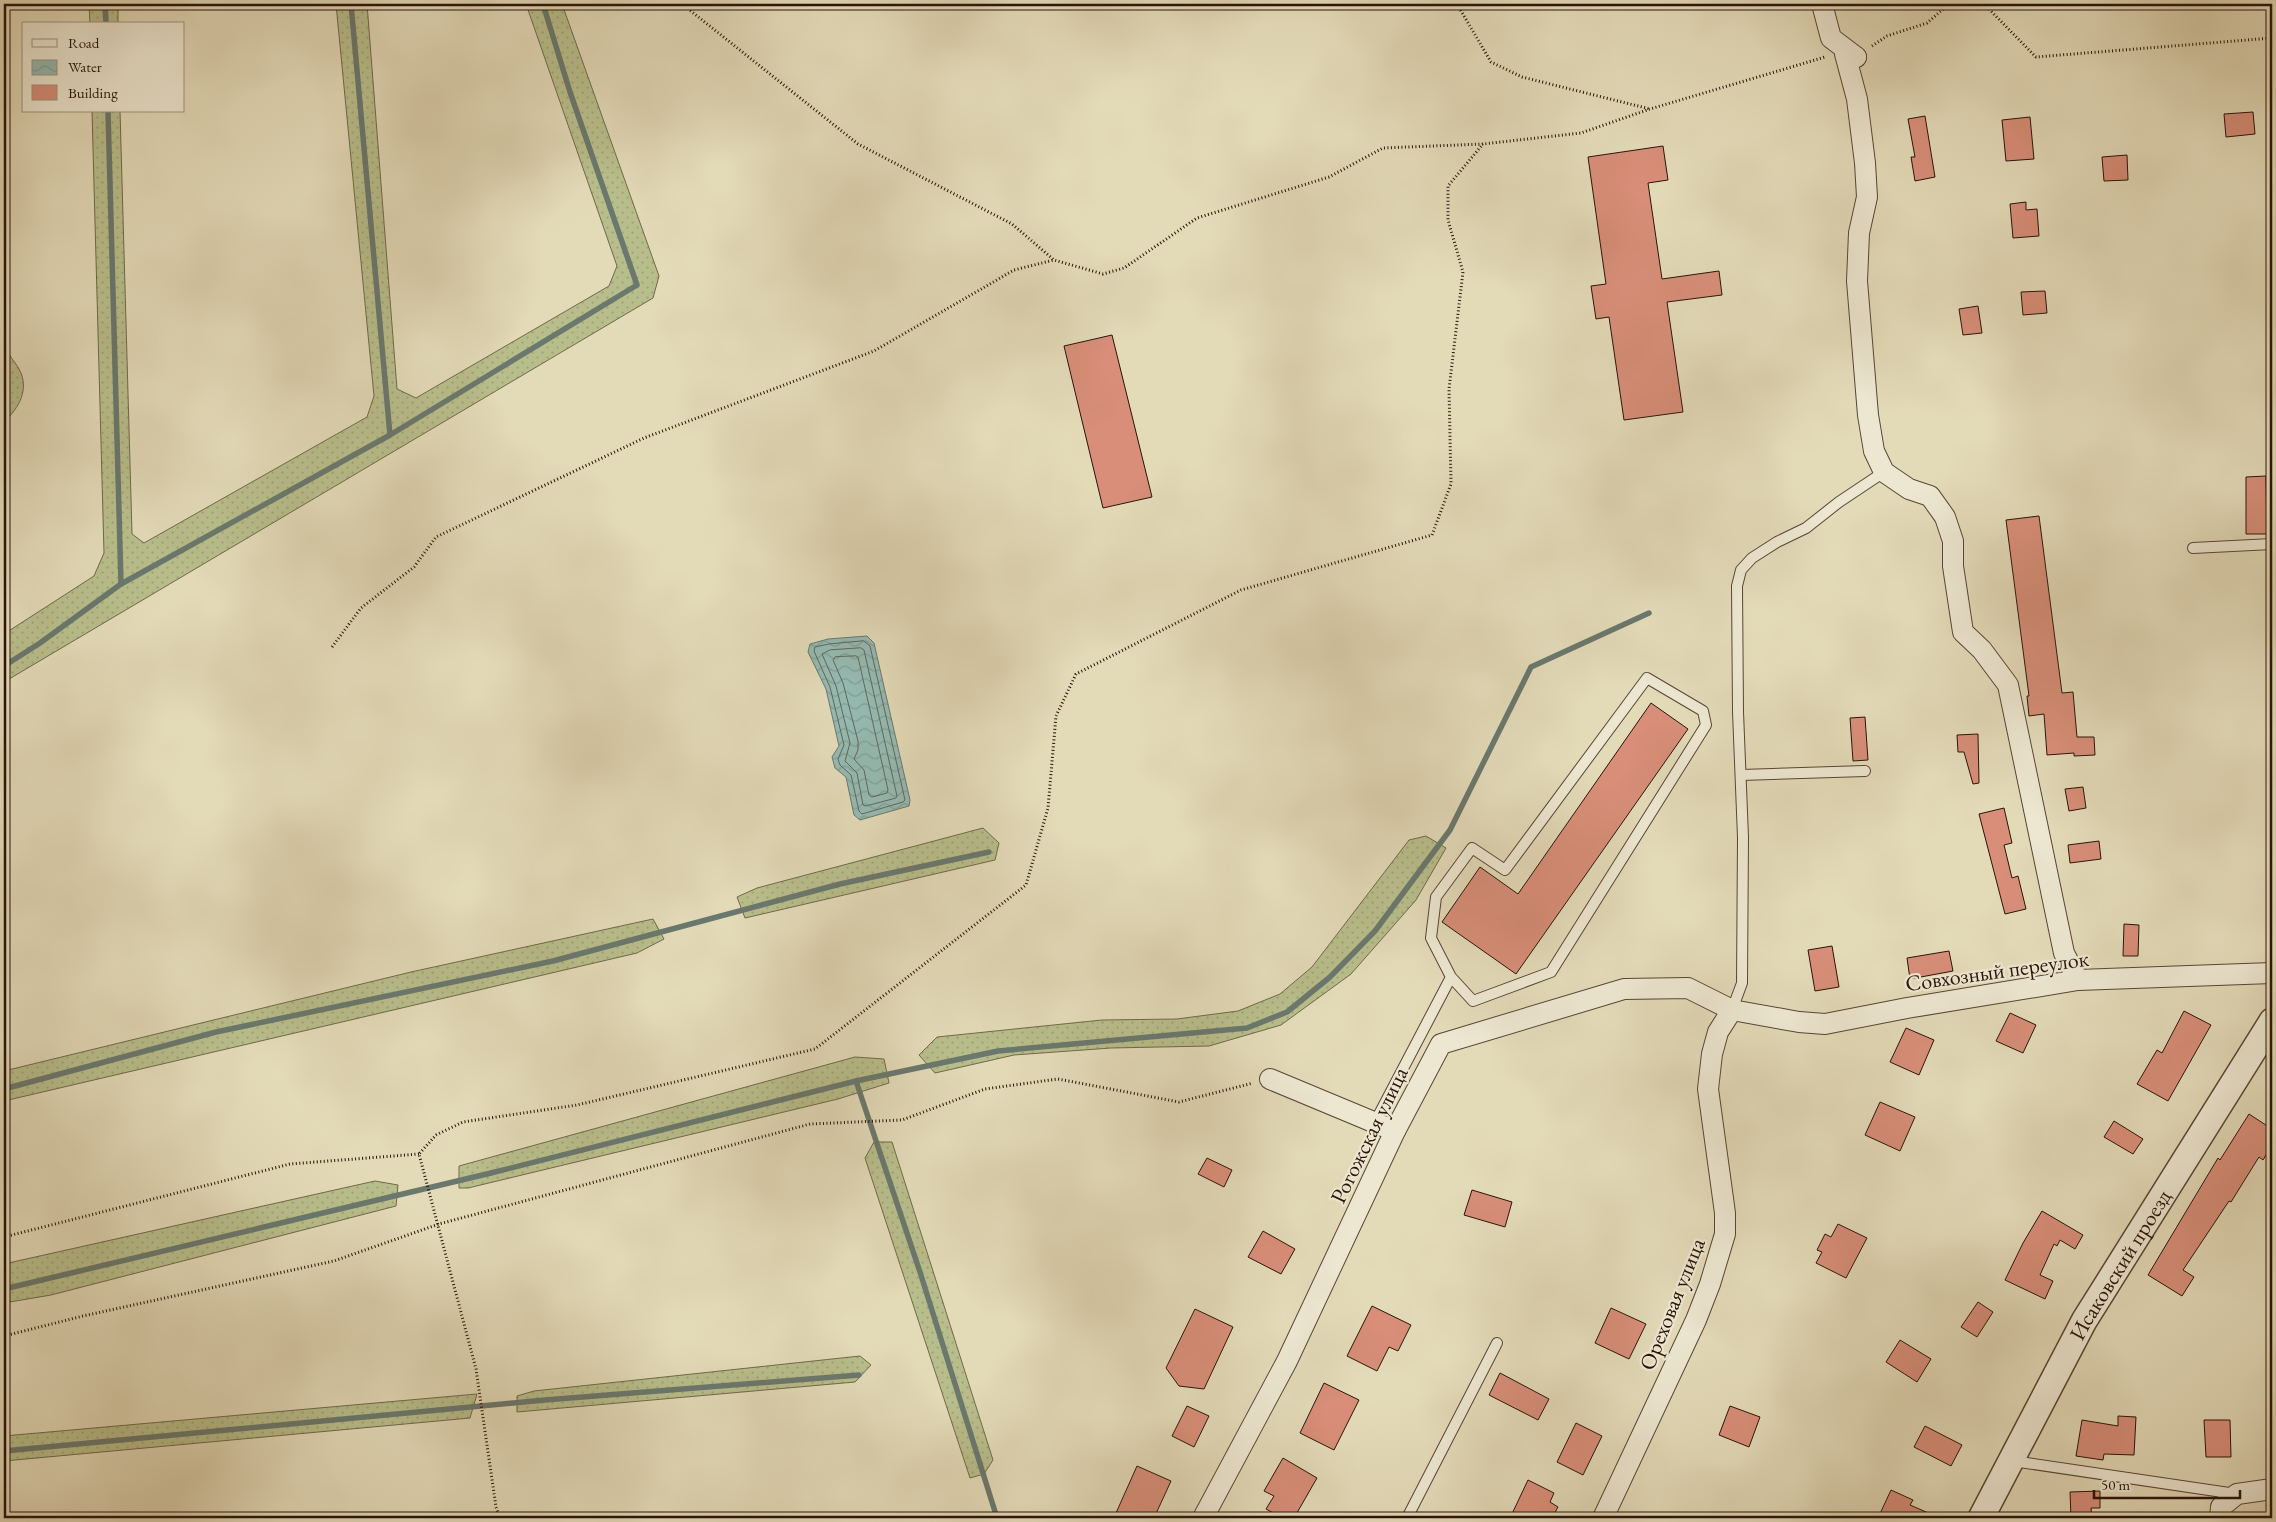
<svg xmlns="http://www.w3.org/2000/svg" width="2276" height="1522" font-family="'EB Garamond',serif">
  <defs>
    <pattern id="grass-dots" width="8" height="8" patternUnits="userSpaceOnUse" patternTransform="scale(1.25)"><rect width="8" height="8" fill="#b8be8b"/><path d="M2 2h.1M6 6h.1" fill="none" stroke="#9ea276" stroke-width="1.8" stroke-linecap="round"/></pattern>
    <pattern id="water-waves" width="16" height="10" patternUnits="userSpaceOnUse" patternTransform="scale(1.25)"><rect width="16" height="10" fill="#95bab2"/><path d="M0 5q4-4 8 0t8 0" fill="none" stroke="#809f98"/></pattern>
  </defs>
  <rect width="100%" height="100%" fill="#e3dab8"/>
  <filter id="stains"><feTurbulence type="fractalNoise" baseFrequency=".004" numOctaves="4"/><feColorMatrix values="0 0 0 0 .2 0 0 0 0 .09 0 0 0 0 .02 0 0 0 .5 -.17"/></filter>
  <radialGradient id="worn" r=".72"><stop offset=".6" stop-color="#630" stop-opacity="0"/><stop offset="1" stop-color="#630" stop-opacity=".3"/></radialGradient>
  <g fill="url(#grass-dots)" stroke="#70694a">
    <polygon points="89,4 118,4 118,24 90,24"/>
    <polygon points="336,4 367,4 397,389 416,398 609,286 617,266 526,4 562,4 659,276 653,298 4,682 4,634 94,576 104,553 92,111 120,111 132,534 144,543 367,417 374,396"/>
    <path d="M4 345C7 354 14 360 19 369 30 389 19 408 4 422Z"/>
    <polygon points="983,828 999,843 995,860 745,918 737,897 757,888"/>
    <polygon points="1426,836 1446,848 1416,900 1351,974 1281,1025 1209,1046 1111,1048 1014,1055 935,1073 919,1055 937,1037 1102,1020 1177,1019 1238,1011 1280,994 1312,967 1409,840"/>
    <polygon points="653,919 664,939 637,953 4,1101 4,1071 411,972"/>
    <polygon points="855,1057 884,1059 889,1083 838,1099 468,1188 459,1188 459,1166"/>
    <polygon points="874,1142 892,1142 993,1460 984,1474 970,1478 865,1158"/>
    <polygon points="375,1181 398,1185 396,1206 51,1295 4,1303 4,1264"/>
    <polygon points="860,1356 871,1365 855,1382 517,1412 517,1396 534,1391"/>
    <polygon points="477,1394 470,1418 4,1461 4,1436"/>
  </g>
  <polygon fill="url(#water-waves)" stroke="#6a786e" points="867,636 874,643 910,800 909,806 860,820 854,815 846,777 835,768 832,757 839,746 826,689 808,652 810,644 828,639"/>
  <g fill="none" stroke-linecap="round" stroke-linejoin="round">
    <g stroke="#5f675d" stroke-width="1">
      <polygon points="864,641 870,646 905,800 903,802 862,814 859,811 851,775 840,765 838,759 844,745 830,687 814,651 815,647 829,644"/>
      <polygon points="861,648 864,650 897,796 896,798 866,806 863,805 857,773 845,761 850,743 836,686 822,654 830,650"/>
      <polygon points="856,656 858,657 888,790 887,793 872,797 869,795 864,770 854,759 858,750 858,741 843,683 833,660 835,657"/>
    </g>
    <g stroke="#6a786e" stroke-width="5.5">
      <polyline points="105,4 106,24"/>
      <polyline points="351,4 390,435"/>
      <polyline points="108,111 121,584"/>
      <polyline points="4,666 40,643 121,584 390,435 637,285 570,92 543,4"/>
      <polyline points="856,1081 920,1272 997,1518"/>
      <polyline points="4,1089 216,1032 553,961 840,884 989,852"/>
      <polyline points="4,1289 491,1173 856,1081 998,1051 1247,1028 1287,1012 1330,977 1375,931 1450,830 1531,667 1649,613"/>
      <polyline points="4,1451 545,1400 859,1375"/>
    </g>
  </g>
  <g fill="#d88e79" stroke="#291408">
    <polygon points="2253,112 2255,134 2226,137 2224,114"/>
    <polygon points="1925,116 1935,177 1915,181 1911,157 1915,157 1908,119"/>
    <polygon points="2030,117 2034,159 2006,161 2002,120"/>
    <polygon points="1663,146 1668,180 1648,183 1662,279 1719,271 1722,295 1667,302 1683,412 1624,420 1609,317 1596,319 1591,286 1606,284 1588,157"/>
    <polygon points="2127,155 2128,180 2104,181 2102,157"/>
    <polygon points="2026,202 2026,210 2037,209 2039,236 2013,238 2010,204"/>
    <polygon points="2045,291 2047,313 2023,315 2021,292"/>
    <polygon points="1978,306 1982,333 1963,335 1959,309"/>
    <polygon points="1112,335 1152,497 1103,508 1064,346"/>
    <polygon points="2266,476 2267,534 2246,534 2246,477"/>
    <polygon points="2039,516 2062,693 2073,692 2077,737 2094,737 2095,755 2074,756 2074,753 2047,755 2044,714 2029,716 2027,696 2029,696 2006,520"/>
    <polygon points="1651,703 1688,729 1516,974 1442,922 1480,867 1518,894"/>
    <polygon points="1865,717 1868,760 1853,761 1850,718"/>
    <polygon points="1978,734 1979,783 1973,784 1964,752 1958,752 1957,735"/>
    <polygon points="2083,787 2086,808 2069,811 2065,789"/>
    <polygon points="2004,808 2012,843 2004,845 2012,878 2018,876 2026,909 2005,914 1979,814"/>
    <polygon points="2099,841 2101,859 2070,863 2068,845"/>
    <polygon points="2124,924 2139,925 2138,956 2123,956"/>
    <polygon points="1832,946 1839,987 1815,991 1808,950"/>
    <polygon points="1949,951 1953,971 1910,979 1907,958"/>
    <polygon points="2184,1011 2211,1025 2168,1101 2137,1084 2157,1050 2162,1053"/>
    <polygon points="2010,1013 2036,1025 2023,1053 1996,1041"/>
    <polygon points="1906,1028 1934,1040 1919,1075 1890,1062"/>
    <polygon points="1880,1102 1915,1117 1900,1151 1865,1135"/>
    <polygon points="2249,1114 2272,1129 2272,1145 2263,1160 2259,1157 2231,1202 2229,1201 2183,1270 2194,1277 2182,1296 2148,1275 2218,1158 2220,1160"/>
    <polygon points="2114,1121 2143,1139 2133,1154 2104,1137"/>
    <polygon points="1207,1158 1232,1170 1224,1187 1198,1174"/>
    <polygon points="1472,1190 1512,1202 1505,1227 1464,1215"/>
    <polygon points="2042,1211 2083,1235 2075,1249 2060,1240 2057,1246 2054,1244 2040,1275 2053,1281 2045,1299 2005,1280 2023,1243"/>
    <polygon points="1838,1224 1867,1238 1846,1278 1816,1263 1822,1252 1817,1250 1825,1234 1831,1237"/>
    <polygon points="1263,1231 1295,1249 1281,1274 1248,1257"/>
    <polygon points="1978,1302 1993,1312 1977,1337 1961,1327"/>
    <polygon points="1372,1306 1411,1325 1398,1351 1389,1347 1377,1371 1347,1356"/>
    <polygon points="1611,1308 1646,1324 1629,1359 1595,1343"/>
    <polygon points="1195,1309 1233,1327 1204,1389 1179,1386 1166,1368"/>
    <polygon points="1900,1340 1931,1359 1917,1382 1886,1362"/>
    <polygon points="1500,1373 1549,1399 1538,1420 1489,1395"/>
    <polygon points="1324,1383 1359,1400 1334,1450 1300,1433"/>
    <polygon points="1187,1406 1209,1416 1194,1447 1172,1436"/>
    <polygon points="1730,1406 1760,1417 1749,1447 1719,1435"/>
    <polygon points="2118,1416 2136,1417 2134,1455 2104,1454 2103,1460 2076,1456 2082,1420 2118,1426"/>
    <polygon points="2204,1420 2230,1420 2231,1457 2206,1457"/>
    <polygon points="1576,1423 1602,1436 1583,1475 1557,1462"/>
    <polygon points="1925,1426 1962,1445 1951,1466 1914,1447"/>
    <polygon points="1283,1458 1317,1478 1294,1518 1282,1518 1266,1509 1274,1496 1264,1491"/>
    <polygon points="1137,1466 1171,1481 1154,1518 1129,1518 1116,1513"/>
    <polygon points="1528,1480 1554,1493 1550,1502 1558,1507 1552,1518 1510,1518"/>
    <polygon points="1891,1490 1913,1500 1910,1505 1940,1518 1878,1518"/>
    <polygon points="2100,1491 2100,1508 2091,1508 2092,1518 2071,1518 2070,1492"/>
  </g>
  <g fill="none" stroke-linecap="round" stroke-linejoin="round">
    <g stroke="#584634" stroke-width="12">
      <g id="service">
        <polyline points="2193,548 2272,544"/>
        <polyline points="1741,775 1865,771"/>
        <polyline points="1732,1010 1742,983 1743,837 1738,712 1737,586 1741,570 1752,558 1777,542 1806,528 1839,502 1884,472"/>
        <polyline points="1375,1122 1451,977 1431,938 1436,897 1472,848 1505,870 1647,678 1703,711 1706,725 1551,972 1473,1001 1451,977"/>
        <polyline points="2013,1461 2236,1494"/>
        <polyline points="1407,1518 1497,1343"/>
      </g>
    </g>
    <g stroke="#584634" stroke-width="22">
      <g id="minor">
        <polyline points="1822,4 1831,38 1856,57"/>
        <polyline points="1856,57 1845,54 1857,99 1865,163 1867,197 1859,233 1857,281 1868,415 1874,451 1884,472 1909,489 1930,496 1945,517 1953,541 1953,566 1963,632 1982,650 2008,685 2064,953 2078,980"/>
        <polyline points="1270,1079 1395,1131"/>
        <polyline points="1203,1518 1287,1361 1395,1131 1441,1044 1624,989 1688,988 1732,1010 1799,1022 1825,1024 1907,1008 2078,980 2272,973"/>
        <polyline points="1603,1518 1696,1320 1710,1284 1725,1234 1725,1213 1708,1089 1712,1054 1718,1032 1732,1010"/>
        <polyline points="2220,1518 2221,1507 2237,1494 2272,1489"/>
      </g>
    </g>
    <g stroke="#584634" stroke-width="28">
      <g id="tertiary">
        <path id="s1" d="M1981 1518 2084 1321 2272 1021"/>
      </g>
    </g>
    <g stroke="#291408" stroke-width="3" stroke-dasharray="1 2.5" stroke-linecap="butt">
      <polyline points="682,4 858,144 1012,224 1054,260 1103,274 1124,268 1197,218 1329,177 1383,148 1483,144 1581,133 1650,109 1825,57"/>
      <polyline points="1457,4 1491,62 1522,77 1650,109"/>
      <polyline points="1984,4 2036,57 2272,38"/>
      <polyline points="1872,46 1887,36 1927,23 1949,4"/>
      <polyline points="332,647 361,608 414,567 436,537 644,438 874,351 1014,270 1054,260"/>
      <polyline points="4,1237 290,1164 419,1154"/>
      <polyline points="4,1336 83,1316 334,1261 439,1224 810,1124 902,1120 985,1089 1058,1079 1179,1102 1253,1083"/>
      <polyline points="500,1518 496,1507 476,1369 419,1154 436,1135 463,1122 577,1105 815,1049 1026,885 1048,808 1056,716 1076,674 1241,590 1432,535 1451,484 1449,389 1463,272 1448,220 1448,186 1483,144"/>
    </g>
    <use href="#service" stroke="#ede7d1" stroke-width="10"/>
    <use href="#minor" stroke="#ede7d1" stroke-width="20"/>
    <use href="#tertiary" stroke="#ede7d1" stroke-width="25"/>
  </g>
  <g text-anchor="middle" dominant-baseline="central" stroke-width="4.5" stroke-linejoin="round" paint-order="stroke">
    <g font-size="22" fill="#291408" stroke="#ede7d1">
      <text transform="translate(1997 971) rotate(-8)">Совхозный переулок</text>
      <text transform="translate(1369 1135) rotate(-64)">Рогожская улица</text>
      <text stroke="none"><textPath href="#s1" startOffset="289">Исаковский проезд</textPath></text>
      <text transform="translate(1672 1304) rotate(-68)">Ореховая улица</text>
    </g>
  </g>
  <rect width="2276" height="1522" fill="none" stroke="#e3dab8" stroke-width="20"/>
  <rect x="5" y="5" width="2266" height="1512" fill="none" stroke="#291408" stroke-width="2.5"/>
  <rect x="10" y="10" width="2256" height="1502" fill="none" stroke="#291408"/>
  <rect x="22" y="22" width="162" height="90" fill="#ede7d1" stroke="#9f9381"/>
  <rect x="32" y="39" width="25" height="8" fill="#ede7d1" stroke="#9f9381"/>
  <text x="68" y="48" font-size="15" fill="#291408">Road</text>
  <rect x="32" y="60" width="25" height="15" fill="url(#water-waves)" stroke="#9f9381"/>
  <text x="68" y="72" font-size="15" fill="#291408">Water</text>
  <rect x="32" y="85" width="25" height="15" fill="#d88e79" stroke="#9f9381"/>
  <text x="68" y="98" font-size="15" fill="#291408">Building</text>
  <path d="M2094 1490v8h146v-8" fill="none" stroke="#291408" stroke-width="2.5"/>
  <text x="2101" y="1490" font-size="15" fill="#291408" stroke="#ede7d1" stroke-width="4" paint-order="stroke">50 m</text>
  <rect width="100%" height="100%" filter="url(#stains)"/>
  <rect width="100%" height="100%" fill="url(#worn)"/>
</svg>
